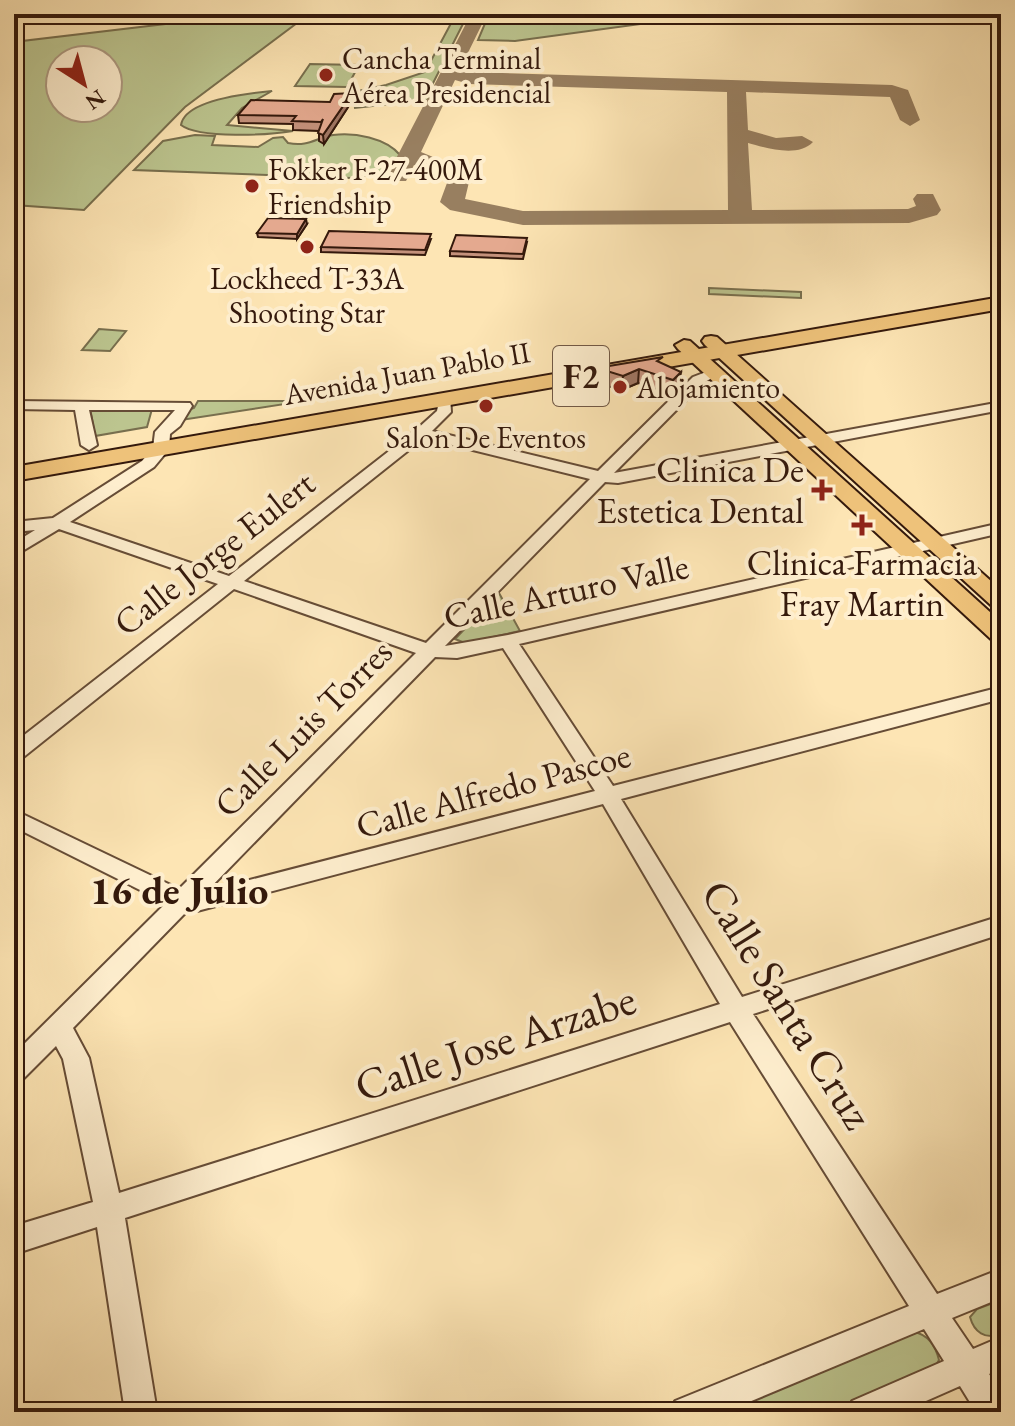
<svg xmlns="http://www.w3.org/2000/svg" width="1015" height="1426" font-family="'EB Garamond',serif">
  <rect width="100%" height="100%" fill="#fde5b4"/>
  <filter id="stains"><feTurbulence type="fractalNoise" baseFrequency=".0025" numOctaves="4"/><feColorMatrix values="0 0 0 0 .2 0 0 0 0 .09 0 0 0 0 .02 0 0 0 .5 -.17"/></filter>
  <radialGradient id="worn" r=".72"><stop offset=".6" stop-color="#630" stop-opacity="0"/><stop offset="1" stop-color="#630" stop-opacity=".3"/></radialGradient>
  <g fill="#bcc58f" stroke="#786f4e" stroke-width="2" fill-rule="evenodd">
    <path d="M250 14H309L185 107 84 210 14 205V42ZM60 60H108V108H60Z"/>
    <polygon points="456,14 468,14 429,91 433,92 428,100 355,108 353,92 386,85 425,72"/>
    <polygon points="489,14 714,14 515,41 478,40"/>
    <polygon points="310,64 359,65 347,87 295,86"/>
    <path d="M272 91 242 108 227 125 293 131C270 135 199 139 181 125 185 99 250 93 272 91Z"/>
    <path d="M195 135 215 136 212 145 258 147 273 138 283 137 288 143C309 147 315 138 333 135 354 132 386 138 400 155L393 170 351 178 134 170 163 141Z"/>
    <polygon points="709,288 801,292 801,298 709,294"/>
    <polygon points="99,329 126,331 110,351 82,350"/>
    <polygon points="198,401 298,401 298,402 181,420 185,411 194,408"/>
    <polygon points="90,408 152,409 147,427 95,436"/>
    <polygon points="499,593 520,631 465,643 455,639"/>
    <path d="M1001 1300V1334C985 1340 974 1332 970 1317L977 1309Z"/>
    <path d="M912 1331C928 1335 935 1344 939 1360L933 1370 833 1412H717Z"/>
  </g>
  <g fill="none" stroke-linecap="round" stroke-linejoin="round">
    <polyline stroke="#757c70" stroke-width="2" points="509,17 533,14"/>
    <path fill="#987f60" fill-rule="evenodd" d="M471 14H487L460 69 470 72 892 85 908 90 920 120 910 126 900 120 890 97 746 92 748 130 776 138 802 136 813 142C798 158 766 148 748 143L752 210 908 209 916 206 913 199 917 194H933L941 210 937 215 909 223 523 225 450 210 440 202 447 183 441 177 414 165 406 181H390L387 176ZM455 80 469 84 727 92 728 210 523 211 465 199 469 182 457 167 421 152Z"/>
    <g stroke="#664c36" stroke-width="4">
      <path id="minor" d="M714 369 721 373 703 383 614 473 1001 402V410L618 483 605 482 445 646 508 635 1001 523V533L519 644 613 786 1001 687V699L621 799 742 997 1001 916V934L753 1014 937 1294 1001 1269V1298L952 1318 973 1349 1001 1337V1369L989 1374 1001 1392V1412H976L960 1386 901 1412H847L852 1401 944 1361 924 1329 725 1412H670L675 1401 909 1306 730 1022 125 1218 157 1412H125L97 1227 14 1254V1226L93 1202 63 1059 56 1046 23 1079 14 1082V1054L166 903 14 827V810L179 889 416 653 234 589 21 759 14 761V743L218 584 59 529 14 556V543L35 530 14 532V522L53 518 142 461 153 448 155 432 175 410H89L97 445 89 450 81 445 75 410 14 409V401L190 403 192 406 180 426 170 434 169 449 154 467 70 522 229 576 416 430 437 411 440 396H450L451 412 432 431 598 471 693 377ZM424 438 590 479 426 643 244 581ZM503 648 595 791 207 891 435 657 457 658ZM603 804 720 1004 119 1193 89 1058 73 1028 188 910 197 911Z"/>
    </g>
    <g stroke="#34190c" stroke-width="4">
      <g id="major">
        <polygon points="711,336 717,337 1001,590 1001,609 993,607 705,345 702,341 705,337"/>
        <polygon points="684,340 690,341 1001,622 1001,642 992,640 678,349 675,345"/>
      </g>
    </g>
    <g stroke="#34190c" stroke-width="4">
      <polygon id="highway" points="1001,297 1001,309 14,481 14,467"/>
    </g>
    <use href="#minor" fill="#feeece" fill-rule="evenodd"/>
    <use href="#major" fill="#eec27a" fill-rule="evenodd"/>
    <use href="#highway" fill="#eec27a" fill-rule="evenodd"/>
  </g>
  <g fill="#c4917b" stroke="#34190c" stroke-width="2">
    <polygon points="352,93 352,101 324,144 319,141 319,131 293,130 293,124 239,123 238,115 330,102"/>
    <polygon points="307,224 297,239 258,237 257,233"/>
    <polygon points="431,239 425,255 321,252 321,247"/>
    <polygon points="527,242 523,259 450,256 450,251"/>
    <polygon points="663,364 679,386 671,394 638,383 622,390 596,383 597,368"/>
  </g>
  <g fill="#a07664" stroke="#34190c" stroke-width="2">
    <polygon points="352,93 352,101 324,144 323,135"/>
    <polygon points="306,219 307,224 297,239 297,234"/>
    <polygon points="639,369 638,383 622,390 623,376"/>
    <polygon points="681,372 679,386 671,394 673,380"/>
  </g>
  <g fill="#e4a98f" stroke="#34190c" stroke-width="2">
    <polygon points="352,93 323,135 318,133 323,119 321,122 292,121 296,116 238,115 251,100 330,102 334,94"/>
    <polygon points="268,218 306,219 297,234 257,233"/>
    <polygon points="329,231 431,234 425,250 321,247"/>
    <polygon points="456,235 527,238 523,254 450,251"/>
    <polygon points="663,357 657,361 681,372 673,380 639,369 623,376 597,368"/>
  </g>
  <g fill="#8f2418" stroke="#feeece" stroke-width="3">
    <circle cx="326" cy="75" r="8"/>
    <circle cx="252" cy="186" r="8"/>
    <circle cx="307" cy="247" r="8"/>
    <circle cx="620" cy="387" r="8"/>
    <circle cx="486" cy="406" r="8"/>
    <path d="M818 478h8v8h8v8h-8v8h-8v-8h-8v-8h8z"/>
    <path d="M858 513h8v8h8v8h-8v8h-8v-8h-8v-8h8z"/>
  </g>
  <g text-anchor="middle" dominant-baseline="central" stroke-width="8" stroke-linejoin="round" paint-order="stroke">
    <g font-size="30" fill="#34190c" stroke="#feeece" text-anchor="start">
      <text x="342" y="58">Cancha Terminal<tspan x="342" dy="34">Aérea Presidencial</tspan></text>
      <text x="268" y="169">Fokker F-27-400M<tspan x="268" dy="34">Friendship</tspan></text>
      <text x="307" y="278" text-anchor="middle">Lockheed T-33A<tspan x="307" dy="34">Shooting Star</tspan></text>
      <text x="636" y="387">Alojamiento</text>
      <text x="486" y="437" text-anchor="middle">Salon De Eventos</text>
    </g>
    <g font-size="30" fill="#34190c" stroke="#feeece">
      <text transform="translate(407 373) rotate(-10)">Avenida Juan Pablo II</text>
    </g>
    <rect fill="#feeece" stroke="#715946" stroke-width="2" x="553" y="346" width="56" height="60" rx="6"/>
    <g font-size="34" font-weight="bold" fill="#34190c">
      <text x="581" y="376">F2</text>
    </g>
    <g font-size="36" fill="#34190c" stroke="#feeece" text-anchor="end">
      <text x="804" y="469">Clinica De<tspan x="804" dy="41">Estetica Dental</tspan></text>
      <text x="862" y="562" text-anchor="middle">Clinica Farmacia<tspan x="862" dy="41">Fray Martin</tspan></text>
    </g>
    <g font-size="36" fill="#34190c" stroke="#feeece">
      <text transform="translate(214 553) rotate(-38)">Calle Jorge Eulert</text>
      <text transform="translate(566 591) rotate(-12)">Calle Arturo Valle</text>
      <text transform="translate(303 728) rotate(-45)">Calle Luis Torres</text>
      <text transform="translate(493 790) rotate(-15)">Calle Alfredo Pascoe</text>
    </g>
    <g font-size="40" font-weight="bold" fill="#34190c" stroke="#feeece">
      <text x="179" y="890">16 de Julio</text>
    </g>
    <g font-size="44" fill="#34190c" stroke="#feeece">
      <text transform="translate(788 1004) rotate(58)">Calle Santa Cruz</text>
      <text transform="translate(495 1042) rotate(-18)">Calle Jose Arzabe</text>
    </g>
  </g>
  <rect width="1015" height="1426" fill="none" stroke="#fde5b4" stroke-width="48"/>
  <rect x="16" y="16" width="983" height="1394" fill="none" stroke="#34190c" stroke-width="4"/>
  <rect x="24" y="24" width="967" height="1378" fill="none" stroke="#34190c" stroke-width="2"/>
  <g transform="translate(84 84) rotate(144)"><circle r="38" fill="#feeece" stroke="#ad9980" stroke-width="2"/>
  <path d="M0-6L14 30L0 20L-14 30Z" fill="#8f2418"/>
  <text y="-12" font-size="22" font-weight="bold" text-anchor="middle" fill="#34190c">N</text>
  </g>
  <rect width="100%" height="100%" filter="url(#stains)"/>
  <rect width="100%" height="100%" fill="url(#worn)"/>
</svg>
